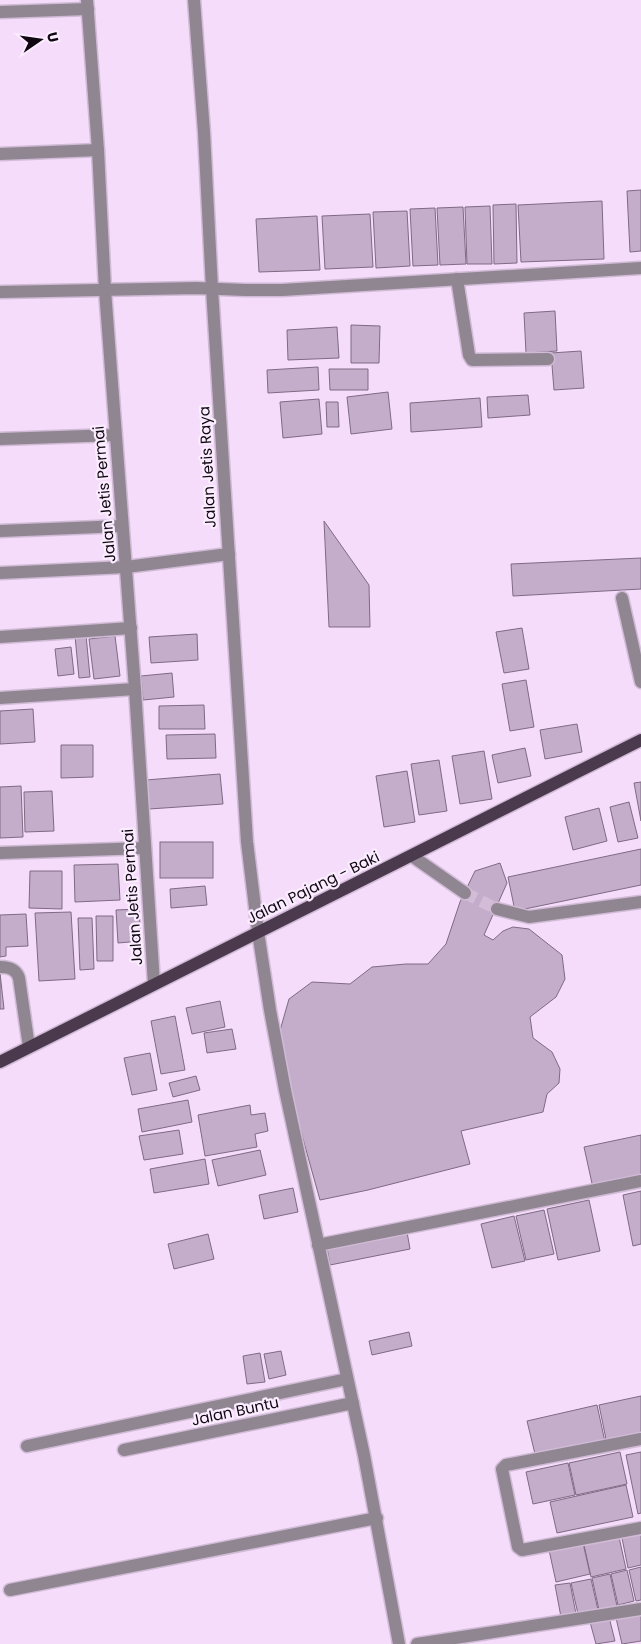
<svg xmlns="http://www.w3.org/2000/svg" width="641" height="1644" font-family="Poppins,sans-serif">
  <rect width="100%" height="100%" fill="#f4dcfa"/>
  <g fill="#c4adca" stroke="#7f6a84">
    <polygon points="641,190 641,251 630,252 627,191"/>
    <polygon points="602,201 604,259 521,262 518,205"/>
    <polygon points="516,204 517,263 494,264 493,205"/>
    <polygon points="490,206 492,264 467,264 465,207"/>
    <polygon points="463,207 466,264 440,265 437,208"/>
    <polygon points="435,208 438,265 413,266 410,209"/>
    <polygon points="407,211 410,266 376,268 373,212"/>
    <polygon points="370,214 373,267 325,269 322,216"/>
    <polygon points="317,216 320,270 259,272 256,219"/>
    <polygon points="555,311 557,351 526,353 524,313"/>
    <polygon points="351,325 380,326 379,363 351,363"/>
    <polygon points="337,327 339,358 288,360 287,330"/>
    <polygon points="581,351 584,388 554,390 551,353"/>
    <polygon points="318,367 319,390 268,393 267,370"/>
    <polygon points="329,369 368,369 368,390 330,390"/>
    <polygon points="388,392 392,429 351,434 347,397"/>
    <polygon points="528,395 530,415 488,418 487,397"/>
    <polygon points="480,398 482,427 411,432 410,403"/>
    <polygon points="319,399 322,434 283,438 280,402"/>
    <polygon points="326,402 338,402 339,427 327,427"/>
    <polygon points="324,521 369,585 370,627 329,627"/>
    <polygon points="641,558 641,589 513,596 511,564"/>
    <polygon points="522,628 529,669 504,673 496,632"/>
    <polygon points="197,634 198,660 151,663 149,637"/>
    <polygon points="86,635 90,677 79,678 75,636"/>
    <polygon points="115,636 120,676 94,679 89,639"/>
    <polygon points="71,647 74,674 58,676 55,649"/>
    <polygon points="172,673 174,697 143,700 141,676"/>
    <polygon points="526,680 534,727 510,731 502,684"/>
    <polygon points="204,705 205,729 159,729 159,706"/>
    <polygon points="33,709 35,742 0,744 0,711"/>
    <polygon points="577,724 582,752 545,759 540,730"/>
    <polygon points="215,734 216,758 167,759 166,735"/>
    <polygon points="61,745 93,745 93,777 61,778"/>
    <polygon points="525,748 531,776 498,783 492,755"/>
    <polygon points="484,751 492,799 460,804 452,756"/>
    <polygon points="439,760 447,811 419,815 411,764"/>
    <polygon points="407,771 415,822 384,827 376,776"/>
    <polygon points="220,774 223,804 149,809 146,780"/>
    <polygon points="641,782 641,821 634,783"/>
    <polygon points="21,786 23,837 0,838 0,787"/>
    <polygon points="52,791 54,831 25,832 24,792"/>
    <polygon points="629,802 638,838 618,842 610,807"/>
    <polygon points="599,808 607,841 573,850 565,817"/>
    <rect x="160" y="842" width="53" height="36"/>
    <polygon points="641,849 641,885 515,911 508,877"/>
    <polygon points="500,863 507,883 484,935 493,940 503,931 513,927 529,929 562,955 565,979 556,997 530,1017 533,1038 552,1052 560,1069 559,1083 547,1094 543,1112 461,1131 470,1164 368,1190 320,1200 298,1121 279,1034 289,999 312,982 350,984 372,967 406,964 428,964 446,944 460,902 475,871"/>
    <polygon points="118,864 120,900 75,902 74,865"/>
    <polygon points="30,871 62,871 62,909 29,908"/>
    <polygon points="205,886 207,905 171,908 170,889"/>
    <polygon points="139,909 141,941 118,943 116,910"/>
    <polygon points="71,912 75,979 39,981 35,913"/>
    <polygon points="26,914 28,946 6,947 6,956 0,957 0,915"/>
    <polygon points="96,916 113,916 113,961 97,961"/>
    <polygon points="78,918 92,918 94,969 80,970"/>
    <polygon points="0,973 4,1009 0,1009"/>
    <polygon points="220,1001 225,1027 192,1034 186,1008"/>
    <polygon points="175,1016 185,1070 161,1074 151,1021"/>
    <polygon points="232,1029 236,1049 207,1053 204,1033"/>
    <polygon points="150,1053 157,1090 132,1095 124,1058"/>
    <polygon points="196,1076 200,1090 173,1097 169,1083"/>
    <polygon points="188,1100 192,1122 142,1132 138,1109"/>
    <polygon points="250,1105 251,1115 265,1113 268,1131 255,1134 257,1147 205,1156 198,1115"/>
    <polygon points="179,1130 183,1154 144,1160 139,1136"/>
    <polygon points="641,1135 641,1178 593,1188 584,1147"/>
    <polygon points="260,1150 266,1175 218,1186 212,1160"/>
    <polygon points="205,1159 209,1184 154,1193 150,1169"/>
    <polygon points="293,1188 298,1212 264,1219 259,1195"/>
    <polygon points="641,1191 641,1244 633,1246 623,1195"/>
    <polygon points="589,1200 600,1251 558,1260 547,1209"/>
    <polygon points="544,1210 554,1254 526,1260 516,1216"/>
    <polygon points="514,1216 525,1261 492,1268 481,1224"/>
    <polygon points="407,1232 410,1249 330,1265 327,1248"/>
    <polygon points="208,1234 214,1259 174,1269 168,1244"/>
    <polygon points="409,1332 412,1346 372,1355 369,1341"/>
    <polygon points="281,1351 286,1375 269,1379 264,1354"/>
    <polygon points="260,1353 265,1382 247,1384 243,1356"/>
    <polygon points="641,1396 641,1436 607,1444 599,1405"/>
    <polygon points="597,1405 605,1442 536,1458 527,1421"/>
    <polygon points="620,1452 627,1484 576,1495 569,1463"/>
    <polygon points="641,1452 641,1513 638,1514 626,1455"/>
    <polygon points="568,1463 575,1495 533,1504 526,1472"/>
    <polygon points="626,1485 633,1517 557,1533 550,1502"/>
    <polygon points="641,1534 641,1565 628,1568 622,1538"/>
    <polygon points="619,1537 626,1569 591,1577 584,1545"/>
    <polygon points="583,1543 590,1574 556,1582 549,1550"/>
    <polygon points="641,1567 641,1600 636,1601 629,1570"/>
    <polygon points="627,1570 634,1601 618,1605 611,1574"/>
    <polygon points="610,1574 617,1606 599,1610 592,1578"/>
    <polygon points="591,1579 598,1610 578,1614 571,1583"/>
    <polygon points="570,1583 576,1614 561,1617 555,1585"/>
    <polygon points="641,1613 641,1641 622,1644 616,1618"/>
    <polygon points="609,1617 615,1641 596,1644 590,1622"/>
  </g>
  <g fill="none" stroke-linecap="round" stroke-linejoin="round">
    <polyline stroke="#d2bcd7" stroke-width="12" stroke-dasharray="12 6" stroke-linecap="butt" points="465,893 497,909"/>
    <g stroke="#d0bad5" stroke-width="15">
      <g id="minor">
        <polyline points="87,0 98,150 105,290 135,689 154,984"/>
        <polyline points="194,0 204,132 212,289 247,842 258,932 270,1010 285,1090 364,1455 399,1644"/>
        <polyline points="0,12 88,9"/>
        <polyline points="0,154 98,150"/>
        <polyline points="457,279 469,355 472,360 548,359"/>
        <polyline points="0,292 196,288 245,290 282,290 641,268"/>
        <polyline points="0,439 115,435"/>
        <polyline points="0,531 122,526"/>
        <polyline points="0,573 126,567 229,554"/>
        <polyline points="622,598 641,682"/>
        <polyline points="0,637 131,628"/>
        <polyline points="0,698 135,689"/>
        <polyline points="0,853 145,848"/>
        <polyline points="412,856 465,893"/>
        <polyline points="497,909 529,917 641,902"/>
        <path d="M0 967C9 967 16 969 19 978L29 1047"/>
        <polyline points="318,1245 641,1181"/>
        <polyline points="641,1439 506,1465 502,1469 518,1547 522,1550 641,1528"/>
        <polyline points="27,1446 347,1379"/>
        <polyline points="124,1450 353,1403"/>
        <polyline points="10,1590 377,1518"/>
        <polyline points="417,1644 641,1609"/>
      </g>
    </g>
    <g stroke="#d0bad5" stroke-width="15">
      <polyline id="major" points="0,1062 641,740"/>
    </g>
    <use href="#minor" stroke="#908692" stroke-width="12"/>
    <use href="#major" stroke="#4b3a4e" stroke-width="12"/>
  </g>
  <g text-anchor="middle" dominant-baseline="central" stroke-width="4.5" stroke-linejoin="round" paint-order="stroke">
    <g font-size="15" fill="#100811" stroke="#fbedff">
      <text transform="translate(207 467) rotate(-93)">Jalan Jetis Raya</text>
      <text transform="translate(104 494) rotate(-95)">Jalan Jetis Permai</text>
      <text transform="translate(313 887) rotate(-26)">Jalan Pajang - Baki</text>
      <text transform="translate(132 897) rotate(-94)">Jalan Jetis Permai</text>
      <text transform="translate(235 1411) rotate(-12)">Jalan Buntu</text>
    </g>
  </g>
  <g transform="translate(40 40) rotate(77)" stroke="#fbedff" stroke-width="4" paint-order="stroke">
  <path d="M0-4L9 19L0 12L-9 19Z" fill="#100811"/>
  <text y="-8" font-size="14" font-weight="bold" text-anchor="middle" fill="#100811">U</text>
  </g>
</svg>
